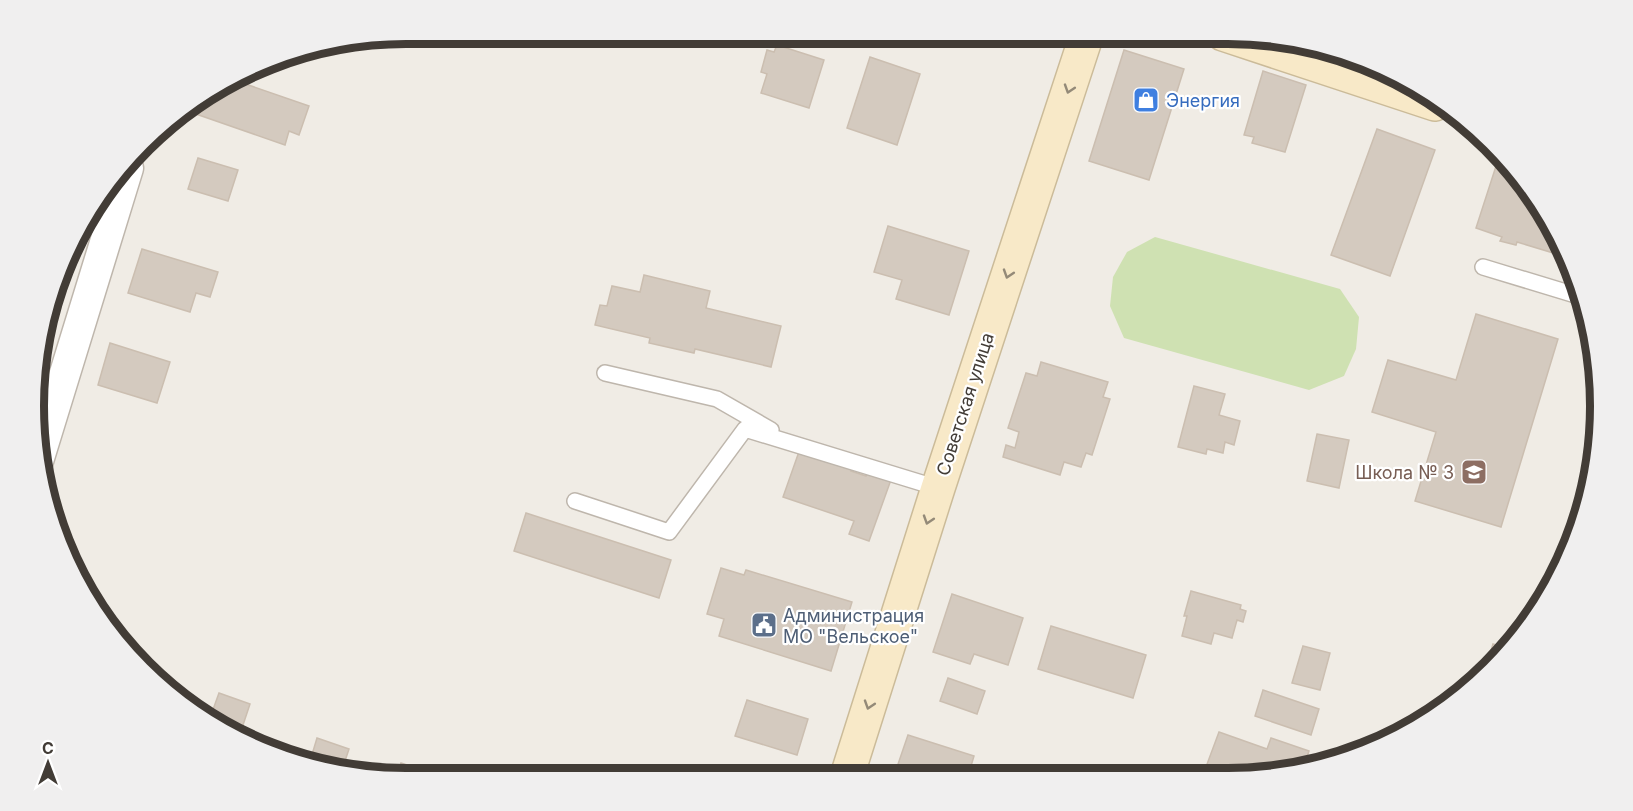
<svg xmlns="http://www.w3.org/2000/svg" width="1633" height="811" font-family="Inter,sans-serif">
  <rect width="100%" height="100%" fill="#f0ece5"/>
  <polygon fill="#cfe1b2" points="1155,237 1340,289 1359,317 1356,349 1344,376 1309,390 1124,338 1110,306 1113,277 1127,252"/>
  <g fill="#d4cabf" stroke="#cbbeb0" stroke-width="1.5">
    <polygon points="1004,34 1036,34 1034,43"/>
    <polygon points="777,45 824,60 809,108 761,93 767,74 761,72 767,50 774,52"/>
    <polygon points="1124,50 1184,69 1149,180 1089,161"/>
    <polygon points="870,57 920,74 897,145 847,128"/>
    <polygon points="1263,71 1306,85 1285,152 1252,143 1254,137 1244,135"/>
    <polygon points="234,80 309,106 299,135 289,131 285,145 193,113 198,100"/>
    <polygon points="1377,129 1435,150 1390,276 1331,255"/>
    <polygon points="198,158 238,170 228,201 188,189"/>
    <polygon points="1498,160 1510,164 1563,256 1517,242 1516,245 1500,241 1502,237 1476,228"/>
    <polygon points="888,226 969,251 949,315 896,299 902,280 874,272"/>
    <polygon points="142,249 218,272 210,297 196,293 190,312 128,293"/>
    <polygon points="644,275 710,291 706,308 781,326 771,367 695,349 694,353 649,343 650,338 595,325 600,305 607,306 612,286 640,292"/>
    <polygon points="1476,314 1558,339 1501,527 1415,501 1436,432 1372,412 1388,360 1456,380"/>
    <polygon points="110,343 170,362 157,403 98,385"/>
    <polygon points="1041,362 1108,382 1103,397 1110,399 1092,455 1086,453 1081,467 1064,462 1060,475 1003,457 1006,445 1015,448 1019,432 1008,428 1026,373 1037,376"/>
    <polygon points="1194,386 1225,394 1219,415 1240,421 1234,445 1225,442 1223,453 1207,449 1206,454 1178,447"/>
    <polygon points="1317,434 1349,440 1339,488 1307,481"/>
    <polygon points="801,446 854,464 851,471 866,476 869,469 892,477 869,541 849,534 854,521 783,497"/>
    <polygon points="526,513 671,560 659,598 514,551"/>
    <polygon points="721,568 744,575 746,570 852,602 831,671 719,636 724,619 707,614"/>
    <polygon points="1191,591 1241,605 1240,609 1246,611 1243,622 1237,620 1232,638 1214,633 1211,644 1182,636 1187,616 1184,616"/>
    <polygon points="952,594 1023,618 1008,665 974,654 970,664 933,652"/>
    <polygon points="1051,626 1146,655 1133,698 1038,669"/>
    <polygon points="1493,644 1507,648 1485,670"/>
    <polygon points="1303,646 1330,653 1320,690 1292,683"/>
    <polygon points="948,678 985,691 977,714 940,701"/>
    <polygon points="1263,690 1319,709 1311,735 1255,716"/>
    <polygon points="219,693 250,704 242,728 255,732 251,742 241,740 210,718"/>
    <polygon points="747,700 808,719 797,755 735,736"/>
    <polygon points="1219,732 1267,749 1271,738 1309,751 1303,768 1276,775 1203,775"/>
    <polygon points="908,735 974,756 968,776 905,776 895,773"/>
    <polygon points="317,738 349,749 343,767 311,758"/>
    <polygon points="401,763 445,777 397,777"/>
  </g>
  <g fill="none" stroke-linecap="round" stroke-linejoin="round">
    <g stroke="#beb6ac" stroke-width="18">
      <g id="lane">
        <polyline points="1483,267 1582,297"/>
        <polyline points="605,373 717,399 771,430"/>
        <polyline points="575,501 669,532 745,429 938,488"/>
      </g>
    </g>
    <g stroke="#beb6ac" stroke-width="33">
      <polyline id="street" points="38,461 128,168"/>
    </g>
    <g stroke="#cbbb99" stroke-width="36">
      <g id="secondary">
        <polyline points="1223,34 1435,104"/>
        <polyline points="847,776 938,488 1087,34"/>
      </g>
    </g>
    <use href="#lane" stroke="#fff" stroke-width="15"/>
    <use href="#street" stroke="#fff" stroke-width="30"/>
    <use href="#secondary" stroke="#f8e9c8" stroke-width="33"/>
  </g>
  <defs><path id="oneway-chevron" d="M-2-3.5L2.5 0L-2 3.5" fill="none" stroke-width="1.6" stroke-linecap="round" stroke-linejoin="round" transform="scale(1.5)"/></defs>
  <g stroke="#948a78">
    <use href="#oneway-chevron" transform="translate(1069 89) rotate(108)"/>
    <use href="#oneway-chevron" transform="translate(1008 274) rotate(108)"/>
    <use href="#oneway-chevron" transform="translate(928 520) rotate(108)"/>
    <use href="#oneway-chevron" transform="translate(869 705) rotate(108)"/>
  </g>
  <defs>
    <g id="shop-square" transform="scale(1.35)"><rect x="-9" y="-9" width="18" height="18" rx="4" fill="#3f7fe0" stroke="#fff"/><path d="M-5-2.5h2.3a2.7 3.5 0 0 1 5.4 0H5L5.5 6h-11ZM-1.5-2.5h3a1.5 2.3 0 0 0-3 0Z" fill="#fff"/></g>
    <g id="school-square" transform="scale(1.35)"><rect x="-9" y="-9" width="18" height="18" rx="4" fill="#8d6e63" stroke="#fff"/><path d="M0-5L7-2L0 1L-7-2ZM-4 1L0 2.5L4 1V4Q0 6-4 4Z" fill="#fff"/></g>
    <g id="civic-square" transform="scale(1.35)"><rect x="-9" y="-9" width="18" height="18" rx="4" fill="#5c6f8a" stroke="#fff"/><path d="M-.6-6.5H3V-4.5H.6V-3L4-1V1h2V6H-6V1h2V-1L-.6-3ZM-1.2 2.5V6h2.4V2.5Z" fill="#fff"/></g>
  </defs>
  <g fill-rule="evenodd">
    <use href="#shop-square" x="1146" y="100"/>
    <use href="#school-square" x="1474" y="472"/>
    <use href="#civic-square" x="764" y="625"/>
  </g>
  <g text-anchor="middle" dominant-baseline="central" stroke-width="4.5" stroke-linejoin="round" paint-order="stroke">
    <g font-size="18" fill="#366cbe" stroke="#fff" text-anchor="start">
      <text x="1166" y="100">Энергия</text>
    </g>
    <g font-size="18" fill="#423c36" stroke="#fff">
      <text transform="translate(965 404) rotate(-72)">Советская улица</text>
    </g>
    <g font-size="18" fill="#785e54" stroke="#fff" text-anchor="end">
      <text x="1454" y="472">Школа № 3</text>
    </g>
    <g font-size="18" fill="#4e5e75" stroke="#fff" text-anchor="start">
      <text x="783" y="615">Администрация<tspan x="783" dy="21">МО "Вельское"</tspan></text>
    </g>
  </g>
  <path d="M0 0H1633V811H0ZM406 44H1228A362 362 0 0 1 1590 406V406A362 362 0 0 1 1228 768H406A362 362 0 0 1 44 406V406A362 362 0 0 1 406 44Z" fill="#f0efef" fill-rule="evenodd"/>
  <path fill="none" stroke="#423c36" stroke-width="8" d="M406 44H1228A362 362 0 0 1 1590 406V406A362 362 0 0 1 1228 768H406A362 362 0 0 1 44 406V406A362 362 0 0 1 406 44Z"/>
  <g transform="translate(48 763)" stroke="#ffffff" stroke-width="4.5" paint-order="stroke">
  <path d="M0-4.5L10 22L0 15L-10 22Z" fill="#423c36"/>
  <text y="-9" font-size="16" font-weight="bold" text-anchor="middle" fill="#423c36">С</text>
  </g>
</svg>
